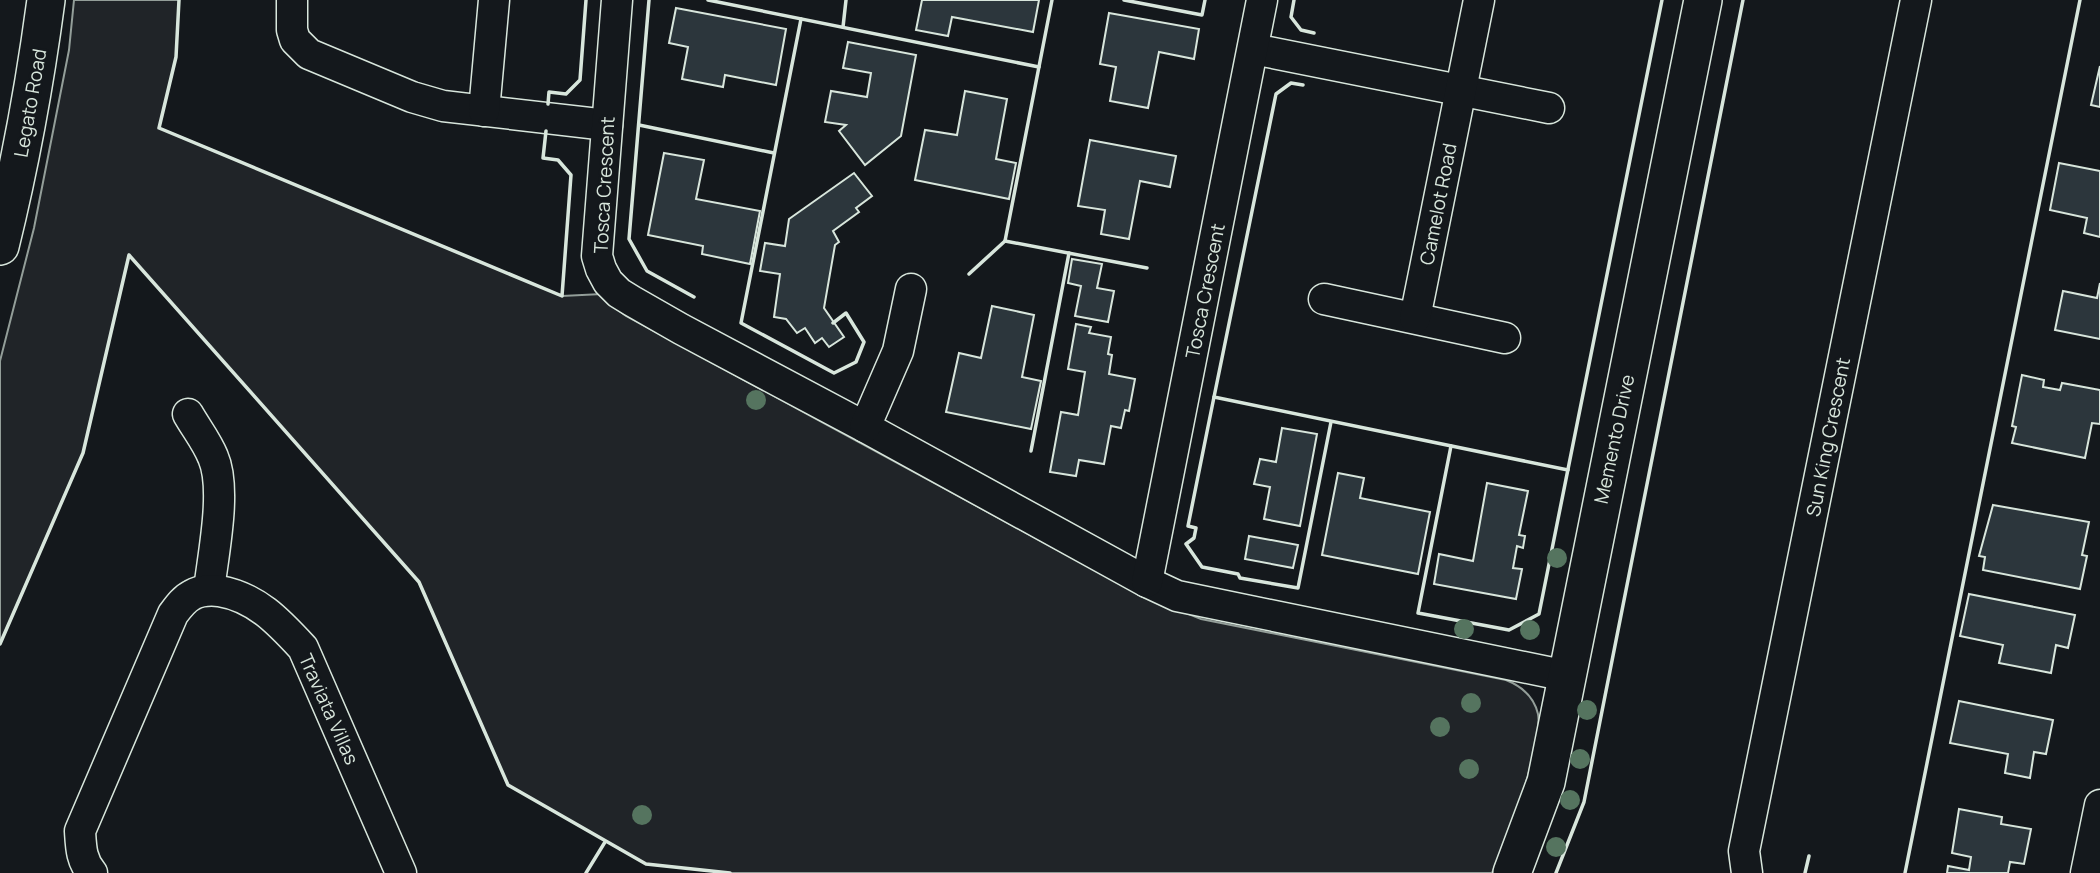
<svg xmlns="http://www.w3.org/2000/svg" width="2100" height="873" font-family="Manrope,sans-serif">
  <rect width="100%" height="100%" fill="#14181c"/>
  <path fill="#202428" stroke="#939e99" stroke-width="2" d="M74 0H179L176 57 159 128 562 296 602 294 613 306 626 316 1139 594 1201 619 1506 680C1521 686 1534 697 1538 714 1540 724 1537 735 1535 746 1526 790 1511 832 1492 873H730L646 864 508 785 419 582 129 255 83 453 0 644V361L34 228 69 50Z"/>
  <g fill="#2c363c" stroke="#d8e6dc" stroke-width="2">
    <polygon points="922,0 1039,0 1033,32 952,17 948,36 916,30"/>
    <polygon points="676,8 786,29 776,85 725,75 723,87 682,79 688,47 669,43"/>
    <polygon points="1109,13 1199,29 1194,59 1159,52 1148,108 1110,101 1116,67 1100,64"/>
    <polygon points="848,42 916,55 901,136 865,165 839,131 846,125 825,122 831,91 867,97 871,73 843,68"/>
    <polygon points="2100,66 2100,107 2091,105"/>
    <polygon points="965,91 1007,99 996,159 1016,163 1009,199 915,180 925,130 957,135"/>
    <polygon points="1090,140 1176,156 1170,187 1140,181 1129,239 1101,234 1105,210 1078,206"/>
    <polygon points="664,153 704,160 696,199 760,211 750,264 702,254 703,246 648,235"/>
    <polygon points="2059,163 2100,171 2100,237 2084,233 2087,218 2050,210"/>
    <polygon points="854,173 872,196 856,208 859,212 833,231 839,242 835,245 824,308 844,337 829,347 822,338 815,343 805,328 797,333 786,319 774,317 780,274 760,271 765,243 785,246 789,219"/>
    <polygon points="1072,259 1102,264 1097,288 1114,291 1108,322 1075,316 1081,286 1068,283"/>
    <polygon points="2100,283 2100,339 2055,330 2063,291 2097,298"/>
    <polygon points="992,306 1034,315 1022,377 1041,381 1031,429 946,412 959,353 981,358"/>
    <polygon points="1076,324 1091,327 1089,333 1111,337 1108,354 1112,355 1109,374 1135,379 1129,411 1125,410 1121,428 1111,426 1104,464 1079,460 1076,476 1050,472 1061,412 1078,415 1085,372 1068,369"/>
    <polygon points="2022,375 2044,380 2043,387 2060,390 2062,383 2100,390 2100,424 2092,423 2085,458 2012,443 2016,427 2012,426"/>
    <polygon points="1282,428 1317,434 1300,526 1264,519 1270,487 1254,484 1260,459 1276,462"/>
    <polygon points="1338,473 1364,478 1360,498 1430,512 1418,574 1322,555"/>
    <polygon points="1487,483 1528,491 1519,535 1525,536 1523,548 1517,546 1513,568 1522,569 1516,599 1434,584 1439,554 1473,561"/>
    <polygon points="1993,505 2089,522 2082,555 2087,556 2080,589 1983,570 1985,557 1979,556"/>
    <polygon points="1249,536 1298,545 1293,568 1245,559"/>
    <polygon points="1969,594 2075,615 2068,648 2056,645 2051,673 1999,663 2003,645 1960,636"/>
    <polygon points="1959,701 2053,720 2046,754 2034,752 2030,778 2005,773 2008,754 1950,743"/>
    <polygon points="1959,809 2002,817 2001,824 2031,829 2024,864 2010,862 2008,873 1947,873 1948,866 1969,870 1971,857 1952,853"/>
  </g>
  <g fill="none" stroke-linecap="round" stroke-linejoin="round">
    <g stroke="#d8e6dc" stroke-width="33">
      <g id="minor">
        <polyline points="292,0 292,30 295,40 309,54 412,97 443,106 607,125"/>
        <polyline points="617,0 597,256 601,269 608,282 619,293 632,301 681,329 865,427 1147,582 1177,596 1567,676"/>
        <polyline points="1253,49 1549,108"/>
        <polyline points="484,111 494,0"/>
        <polyline points="1324,299 1505,338"/>
        <polyline points="1415,318 1479,0"/>
        <path d="M188 414C196 428 207 442 213 457 227 489 213 555 209 590"/>
        <polyline points="865,427 898,351 911,289"/>
        <polyline points="1147,582 1262,0"/>
        <path d="M92 873C81 860 81 847 80 831L173 614C179 606 184 599 192 595 201 590 209 590 219 591 256 597 279 622 303 648L401 873"/>
        <polyline points="1747,873 1744,851 1916,0"/>
        <polyline points="2086,873 2100,805"/>
      </g>
    </g>
    <g stroke="#d8e6dc" stroke-width="40">
      <g id="tertiary">
        <path d="M0 246C20 165 35 83 46 0"/>
        <polyline points="1512,873 1546,782 1703,0"/>
      </g>
    </g>
    <use href="#minor" stroke="#14181c" stroke-width="30"/>
    <use href="#tertiary" stroke="#14181c" stroke-width="37"/>
    <g stroke="#d8e6dc" stroke-width="3.5">
      <polyline points="179,0 176,57 159,128 562,296 571,175 558,160 543,158 546,131"/>
      <polyline points="649,0 629,239 647,271 694,297"/>
      <polyline points="708,0 1039,67"/>
      <polyline points="1124,0 1202,15 1205,0"/>
      <polyline points="1294,0 1291,17 1301,30 1314,33"/>
      <polyline points="801,19 741,323 834,373 856,362 864,342 846,313 833,323"/>
      <polyline points="843,27 846,0"/>
      <polyline points="1303,85 1291,83 1276,94 1214,397 1568,470"/>
      <polyline points="548,104 549,92 566,94 580,80 586,0"/>
      <polyline points="639,125 774,153"/>
      <polyline points="1005,241 1147,268"/>
      <polyline points="969,274 1005,241 1052,0"/>
      <polyline points="1214,397 1188,526 1196,528 1194,538 1186,544 1202,567 1238,574 1240,578 1298,588 1331,422"/>
      <polyline points="1451,446 1418,613 1509,630 1539,614 1662,0"/>
      <polyline points="1031,451 1069,253"/>
      <polyline points="0,644 83,453 129,255 419,582 508,785 646,864 730,873"/>
      <polyline points="586,873 605,842"/>
      <polyline points="1556,873 1584,802 1743,0"/>
      <polyline points="1805,873 1809,856"/>
      <polyline points="1905,873 2080,0"/>
    </g>
  </g>
  <g fill="#55745f">
    <circle cx="756" cy="400" r="10"/>
    <circle cx="1557" cy="558" r="10"/>
    <circle cx="1464" cy="629" r="10"/>
    <circle cx="1530" cy="630" r="10"/>
    <circle cx="1471" cy="703" r="10"/>
    <circle cx="1587" cy="710" r="10"/>
    <circle cx="1440" cy="727" r="10"/>
    <circle cx="1580" cy="759" r="10"/>
    <circle cx="1469" cy="769" r="10"/>
    <circle cx="1570" cy="800" r="10"/>
    <circle cx="642" cy="815" r="10"/>
    <circle cx="1556" cy="847" r="10"/>
  </g>
  <g text-anchor="middle" dominant-baseline="central" stroke-width="5" stroke-linejoin="round" paint-order="stroke">
    <g font-size="19" fill="#d8e6dc" stroke="#14181c">
      <text transform="translate(30 103) rotate(-80)">Legato Road</text>
      <text transform="translate(604 185) rotate(-87)">Tosca Crescent</text>
      <text transform="translate(1438 204) rotate(-79)">Camelot Road</text>
      <text transform="translate(1205 291) rotate(-79)">Tosca Crescent</text>
      <text transform="translate(1828 437) rotate(-79)">Sun King Crescent</text>
      <text transform="translate(1614 439) rotate(-78)">Memento Drive</text>
      <text transform="translate(329 709) rotate(66)">Traviata Villas</text>
    </g>
  </g>
</svg>
